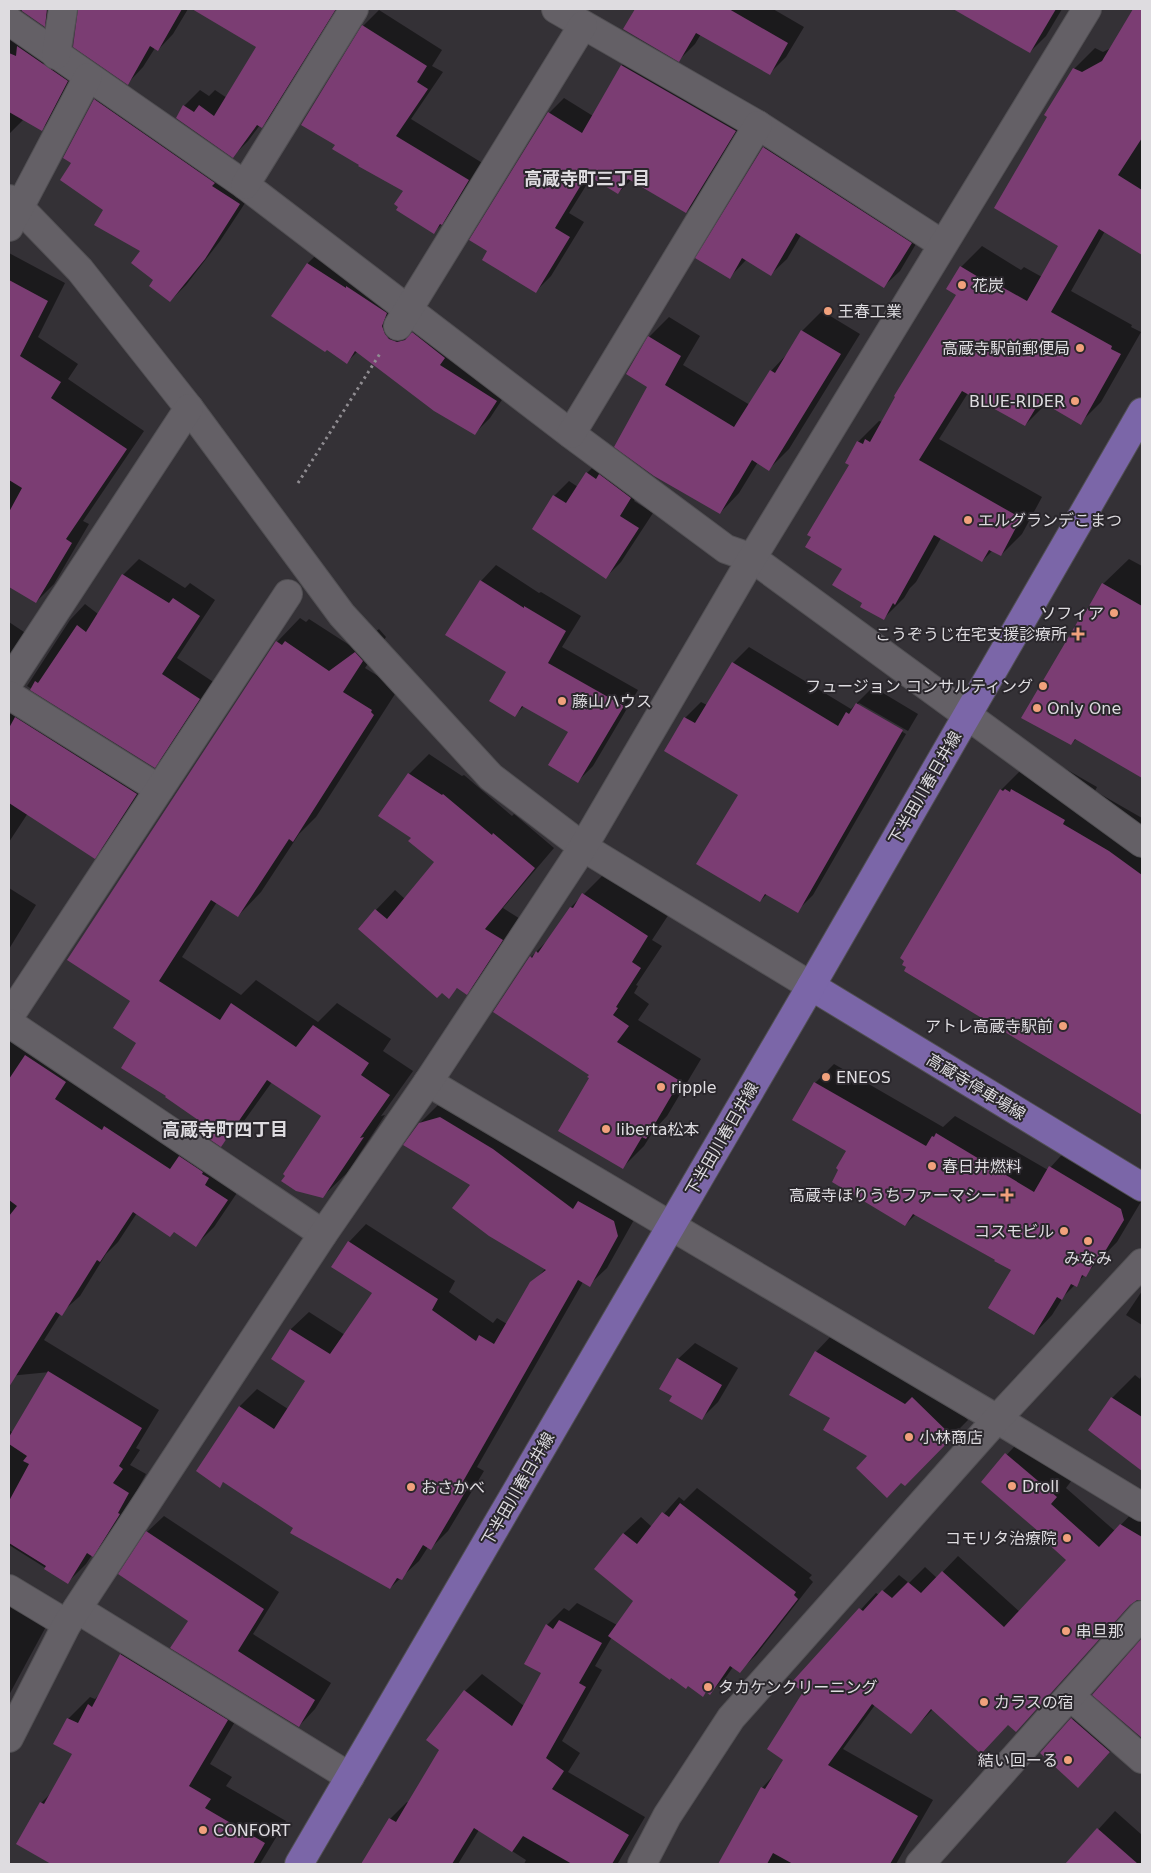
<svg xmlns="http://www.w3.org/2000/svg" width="1151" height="1873" font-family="'DejaVu Sans','Noto Sans JP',sans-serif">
  <rect width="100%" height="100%" fill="#343136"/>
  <g fill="#0007">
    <polygon points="9,9 84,64 59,112 42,129 24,119 9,134"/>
    <polygon points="21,9 61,9 44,25"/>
    <polygon points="79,9 188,9 173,34 158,50 155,48 143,67 128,83"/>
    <polygon points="194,9 341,9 277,111 262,126 260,125 248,141 233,156 184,106 200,90 209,96 215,90 227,98 258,46"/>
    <polygon points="636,9 773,9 804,27 786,57 770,73 701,34 695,44 679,60 624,29"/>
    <polygon points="955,9 1062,9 1046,36 1030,52"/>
    <polygon points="1134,9 1142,9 1142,254 1105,231 1071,291 1132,325 1131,327 1141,332 1101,402 1080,423 1046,404 1025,425 968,393 939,439 1042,497 1022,534 1001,555 993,550 982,561 941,538 916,582 910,588 904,598 883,619 864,603 843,569 850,465 858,442 879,421 883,422 958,295 961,267 982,246 1021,270 1024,267 1042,277 1060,245 1048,116 1046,115 1074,69 1095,48 1103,52 1111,48"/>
    <polygon points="379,10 442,50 432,66 443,72 411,119 484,164 450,216 434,232 404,190 337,144 363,26"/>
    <polygon points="638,50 751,115 701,197 686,212 631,180 618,193 592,176 569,213 584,222 551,276 536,291 549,113 564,98 593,116 622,65"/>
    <polygon points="111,84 255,188 220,241 186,285 170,301 155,280 142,250 104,209 72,163 95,100"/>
    <polygon points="779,132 926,227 900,271 884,286 801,235 787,259 771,274 746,260 730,277 697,258 764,148"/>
    <polygon points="322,249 511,386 490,418 475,433 358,351 347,362 307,264"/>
    <polygon points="9,253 65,283 38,337 78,364 68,379 144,431 83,521 89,524 54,584 36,602 9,585"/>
    <polygon points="822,311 860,334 789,449 769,469 758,462 739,493 720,513 649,387 649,337 669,317 700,336 683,365 750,405 771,371 790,351 802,331"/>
    <polygon points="602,458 645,483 634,501 653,513 621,562 606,577 554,496 569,481 578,487 587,473"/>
    <polygon points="139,559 185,588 190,583 215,600 177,658 215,683 170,751 154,766 27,686 70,620 85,604 98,614 123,575"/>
    <polygon points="1129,559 1142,566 1142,776 1077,738 1071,744 1079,622 1086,614 1103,584"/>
    <polygon points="496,565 539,593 541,592 581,616 562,647 638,690 593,766 578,781 570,731 524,706 515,715 508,672 447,635 481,581"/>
    <polygon points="300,618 306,622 309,619 354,648 379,629 386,637 365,668 394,686 397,691 316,817 299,834 261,892 238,916 217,902 182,957 241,995 256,980 318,1022 337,1003 391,1039 383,1051 413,1071 381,1116 385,1115 347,1173 323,1196 323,1115 272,1082 244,1121 221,1145 138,1042 132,1001 277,642"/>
    <polygon points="9,622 27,634 12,684 154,776 112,839 94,857 28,813 9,842"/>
    <polygon points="749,647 851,709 873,687 918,714 908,731 859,703 857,705 906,734 813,895 797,911 767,894 760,901 739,795 685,718 701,702 707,705 733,663"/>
    <polygon points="429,754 462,776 464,775 512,816 514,814 554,848 503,908 522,920 487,973 467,993 458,987 449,997 376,910 395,890 405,899 436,862 413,837 380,815 409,774"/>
    <polygon points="1034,757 1045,757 1097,787 1095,791 1142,818 1142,1113 989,1022 1001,790"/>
    <polygon points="605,873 669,914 652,940 662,946 636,985 638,986 634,993 649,1004 638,1020 701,1059 667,1116 654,1130 644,1146 623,1167 590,1074 531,957 551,937 571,907"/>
    <polygon points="9,888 36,905 9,949"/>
    <polygon points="9,1031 245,1181 214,1227 196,1245 174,1231 137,1213 118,1242 106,1254 80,1296 61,1313 44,1340 159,1410 136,1448 140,1450 130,1465 146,1474 135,1494 137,1496 110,1537 92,1555 86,1564 68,1582 9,1545 9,1430 13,1433 50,1372 9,1376"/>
    <polygon points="834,1064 943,1127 955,1116 1048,1170 1068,1148 1142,1200 1117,1242 1064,1296 1052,1315 1034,1334 1012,1270 916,1214 905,1225 848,1150 794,1119 815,1083"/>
    <polygon points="458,1100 635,1218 607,1268 589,1285 583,1282 477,1467 484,1471 448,1531 431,1548 428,1547 419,1561 390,1588 224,1481 220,1486 197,1471 240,1406 257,1389 288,1409 307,1381 272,1359 291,1329 309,1312 345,1335 374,1293 349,1242 366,1224 455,1281 449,1292 493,1323 497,1318 507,1324 532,1283 546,1268 420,1123 438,1105"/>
    <polygon points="1142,1291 1142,1325 1126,1315"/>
    <polygon points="832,1335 929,1382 968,1420 905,1484 869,1456 832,1418 816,1352"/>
    <polygon points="695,1343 738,1368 718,1402 702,1418 678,1359"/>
    <polygon points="1142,1374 1142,1470 1089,1430 1112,1398 1135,1375 1140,1379"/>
    <polygon points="1022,1438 1072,1480 1066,1488 1115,1531 1137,1508 1142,1512 1142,1584 1130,1598 1133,1601 1016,1731 1009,1724 933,1709 911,1732 875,1705 843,1749 933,1800 896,1864 742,1864 725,1855 762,1788 774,1775 784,1760 804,1692 793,1683 876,1593 879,1595 899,1575 909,1583 925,1567 937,1578 958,1556 1020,1612 1068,1560 1047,1538 982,1482"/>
    <polygon points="697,1488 812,1575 809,1578 813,1582 756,1655 739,1672 733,1667 726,1677 710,1693 612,1637 595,1666 602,1670 562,1741 580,1753 568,1772 645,1817 618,1863 524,1864 526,1860 479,1830 458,1864 363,1864 390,1819 407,1802 409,1803 440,1750 465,1691 482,1674 524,1706 543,1673 547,1625 564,1608 569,1611 577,1603 579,1604 617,1625 635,1600 595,1569 624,1533 641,1517 652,1527 679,1497 684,1501"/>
    <polygon points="164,1516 279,1592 253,1634 331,1683 315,1709 299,1726 190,1621 147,1532"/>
    <polygon points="9,1594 49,1621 9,1695"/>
    <polygon points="143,1633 249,1698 210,1764 232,1777 226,1786 286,1821 260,1864 67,1864 64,1863 53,1864 17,1843 41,1803 52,1792 74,1754 68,1719 90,1697 95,1699 101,1693 121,1654"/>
    <polygon points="1142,1640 1142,1729 1138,1733 1094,1694"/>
    <polygon points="1088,1702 1125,1735 1094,1770 1041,1753"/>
    <polygon points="1115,1811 1142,1835 1142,1864 1067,1864"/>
  </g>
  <g fill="#7b3d73">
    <polygon points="22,9 47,9 45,27 22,11"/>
    <polygon points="78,9 182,9 158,51 150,46 128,85 73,47"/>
    <polygon points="192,9 336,9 262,128 257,125 233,158 176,118 183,105 194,112 199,105 214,116 256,47"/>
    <polygon points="635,9 729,9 788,43 770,75 696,33 679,62 623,29"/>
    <polygon points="953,9 1056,9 1030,53"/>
    <polygon points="1133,9 1142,9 1142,138 1118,175 1142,190 1142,255 1099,229 1051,312 1112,346 1111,349 1121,354 1081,425 1040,401 1025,426 962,391 919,460 1021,518 1001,556 989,550 982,562 934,535 895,605 893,603 884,620 860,607 862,603 832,585 842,569 805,547 811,537 807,535 849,465 845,463 857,441 863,444 865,439 870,442 895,397 894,396 956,295 946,289 960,266 1000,290 1002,287 1027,301 1058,246 994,208 1047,117 1044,115 1073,68 1082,72 1102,61"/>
    <polygon points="362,25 427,66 417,82 428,89 396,136 469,180 442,225 440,224 434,234 396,210 398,207 394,204 403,191 358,166 359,165 332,149 335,145 301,125"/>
    <polygon points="17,46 68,81 42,131 9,112 9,53 16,56"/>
    <polygon points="621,65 736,131 686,213 628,179 618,194 587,175 555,228 570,237 536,293 482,260 487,251 469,240 548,112 582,133"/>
    <polygon points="94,99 215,183 212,186 240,204 205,259 170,302 149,286 153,280 131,263 140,251 94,225 103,210 60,180 71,163 63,158"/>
    <polygon points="763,147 912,243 884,288 796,233 771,276 742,258 730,279 695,258"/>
    <polygon points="307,263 346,288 346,286 387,313 382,326 385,334 389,339 397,342 405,340 412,332 445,358 440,365 497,401 475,435 434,411 355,351 347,364 327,350 325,352 271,316"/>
    <polygon points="9,280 48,301 20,356 61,382 51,398 127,449 66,539 72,543 36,603 9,587 9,512 22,488 9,480"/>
    <polygon points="801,330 841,354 769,471 752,460 720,514 654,476 614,447 647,387 626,374 648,336 681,356 665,385 734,427 770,370 775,373"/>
    <polygon points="586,472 596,479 599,474 631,498 620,516 639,528 606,579 532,529 553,495 566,503"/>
    <polygon points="122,574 169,603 173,598 200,616 162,674 200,699 155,768 30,690 35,681 38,683 77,625 86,632"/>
    <polygon points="480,580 524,608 524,606 566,631 548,663 624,706 578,783 548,765 568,732 522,706 515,717 489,701 506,672 445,635"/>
    <polygon points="1102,583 1142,606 1142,778 1075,739 1071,745 1021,718 1078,621 1080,622"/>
    <polygon points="276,641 282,645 285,641 329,671 355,652 363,661 343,692 372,710 371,712 374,715 293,842 289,839 238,917 211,900 159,981 220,1020 231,1003 296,1047 313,1025 369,1063 361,1075 390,1095 360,1138 364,1137 323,1198 296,1191 281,1181 285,1176 283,1174 321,1116 267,1080 221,1147 196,1130 201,1122 165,1097 166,1096 121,1068 136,1043 113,1028 130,1001 67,960"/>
    <polygon points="732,662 838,726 846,712 849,714 856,703 903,730 798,913 765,894 760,902 696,864 738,795 664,751 684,717 695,723"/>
    <polygon points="15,717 137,794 95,859 9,803 9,728"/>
    <polygon points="408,773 442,795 443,794 492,835 493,833 535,868 485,929 503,940 467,995 457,988 449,999 442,993 437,998 358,929 375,909 387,919 434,862 408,841 411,838 378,816"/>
    <polygon points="1000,789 1003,791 1005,789 1010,792 1011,789 1065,820 1063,824 1109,851 1142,875 1142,1115 904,971 906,967 902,965 904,961 900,958"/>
    <polygon points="582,893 648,936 632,962 641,968 616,1007 618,1008 613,1015 629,1026 617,1042 680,1081 646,1139 642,1137 623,1169 558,1131 589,1078 587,1077 589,1075 493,1012 530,956 532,958 536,951 538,953 570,907 573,908"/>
    <polygon points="25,1055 66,1082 55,1099 102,1130 104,1126 170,1169 179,1156 203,1172 202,1174 209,1178 205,1185 228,1200 196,1247 174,1232 170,1237 133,1212 100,1262 97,1260 62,1316 56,1312 9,1387 9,1216 17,1206 9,1200 9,1079"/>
    <polygon points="814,1082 926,1146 932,1136 934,1137 936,1133 1034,1192 1049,1166 1121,1209 1124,1220 1098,1263 1095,1261 1086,1277 1082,1275 1077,1287 1071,1284 1062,1300 1057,1297 1034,1335 988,1308 1011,1270 994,1261 995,1260 913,1214 905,1226 832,1182 838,1170 836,1168 846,1151 792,1120"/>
    <polygon points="440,1117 493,1149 573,1209 578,1201 614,1221 618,1236 590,1287 578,1280 461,1485 467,1489 431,1550 423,1545 402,1580 397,1578 390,1589 290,1533 293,1528 223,1482 220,1488 196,1471 239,1406 274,1429 305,1381 271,1359 290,1329 330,1354 372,1293 331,1267 348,1241 438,1299 432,1310 476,1341 479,1335 494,1344 530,1282 546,1270 489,1236 452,1208 470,1185 403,1145 419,1123"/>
    <polygon points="815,1351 905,1404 912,1397 953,1437 905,1486 901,1483 887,1498 856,1468 867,1456 823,1430 830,1418 789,1395"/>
    <polygon points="677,1358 722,1385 702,1420 669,1401 672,1396 659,1389"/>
    <polygon points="48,1371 142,1428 119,1466 123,1469 113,1483 129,1493 118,1513 120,1514 93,1557 87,1553 68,1584 44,1569 46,1566 9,1543 9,1501 29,1464 23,1461 27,1456 9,1444 9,1437"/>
    <polygon points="1111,1397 1142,1417 1142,1471 1088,1430"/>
    <polygon points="1005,1453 1057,1497 1051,1504 1099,1547 1120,1524 1142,1537 1142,1600 1137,1600 1130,1605 1016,1732 1008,1725 981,1754 931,1709 911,1734 872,1704 828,1765 918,1816 890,1864 793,1864 773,1853 767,1864 718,1864 761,1787 765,1789 783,1760 767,1749 803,1692 791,1683 859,1608 863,1611 882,1590 892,1598 908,1582 921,1593 942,1571 1004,1627 1066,1560 1044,1540 1046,1538 981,1482"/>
    <polygon points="680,1503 796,1592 794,1595 798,1599 740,1673 730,1666 710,1695 706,1692 703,1697 688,1686 686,1689 671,1678 670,1680 608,1636 633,1601 594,1569 623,1533 637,1544 662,1512 669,1517"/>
    <polygon points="146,1531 264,1609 238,1651 315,1700 299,1727 170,1648 188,1621 118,1574"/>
    <polygon points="559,1620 602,1643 579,1683 586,1687 546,1758 564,1771 552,1789 629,1835 612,1864 572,1864 523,1836 512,1852 474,1828 452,1864 361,1864 389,1818 396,1822 439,1750 426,1740 464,1690 512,1726 541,1673 524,1664 546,1624 553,1629"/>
    <polygon points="1142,1638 1142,1738 1092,1695"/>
    <polygon points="120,1654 228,1720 189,1786 211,1799 205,1808 265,1843 253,1864 51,1864 16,1844 40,1802 44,1804 72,1754 53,1744 67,1718 78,1723 88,1704 92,1707"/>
    <polygon points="1071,1718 1110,1752 1078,1788 1040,1753"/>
    <polygon points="1097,1828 1138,1864 1065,1864"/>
  </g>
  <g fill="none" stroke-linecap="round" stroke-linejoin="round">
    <g stroke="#525054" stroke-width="30">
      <g id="minor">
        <polyline points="556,9 758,125 942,244"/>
        <polyline points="9,21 245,185 571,434 726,549 752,558 1142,843"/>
        <polyline points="56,55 63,9"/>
        <polyline points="245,185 354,9"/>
        <polyline points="9,199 19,207 80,270 189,408 342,615 491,777 583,847 811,986"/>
        <polyline points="9,227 88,77"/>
        <polyline points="398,326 583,25"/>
        <polyline points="571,434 758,125"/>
        <polyline points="9,682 189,408"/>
        <polyline points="9,695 159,789"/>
        <polyline points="9,1017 288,594"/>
        <polyline points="9,1023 323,1234"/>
        <polyline points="428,1082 997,1419 1142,1507"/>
        <polyline points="9,1589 67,1624"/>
        <polyline points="77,1609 350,1777"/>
        <polyline points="1070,1696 1142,1759"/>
        <polyline points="9,1738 67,1624 323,1234 428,1082 583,847 752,558 1087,9"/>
        <polyline points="642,1864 667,1816 731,1718 997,1419 1142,1263"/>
        <polyline points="920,1864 1142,1615"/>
      </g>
    </g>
    <g stroke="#525054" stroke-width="30">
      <g id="major">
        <polyline points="811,986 1142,1187"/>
        <polyline points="299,1864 811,986 1142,412"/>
      </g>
    </g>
    <polyline stroke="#8f8c91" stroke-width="3" stroke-dasharray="2.5 4" stroke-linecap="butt" points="298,483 381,352"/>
    <use href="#minor" stroke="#646066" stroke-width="28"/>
    <use href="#major" stroke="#7b66a8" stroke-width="28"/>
  </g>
  <g fill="#f1a17c" stroke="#2a272c" stroke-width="2">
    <circle cx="962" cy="285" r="5"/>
    <circle cx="828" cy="311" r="5"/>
    <circle cx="1080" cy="348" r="5"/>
    <circle cx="1075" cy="401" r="5"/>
    <circle cx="968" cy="520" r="5"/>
    <circle cx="1114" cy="613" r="5"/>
    <path d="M1075.5 626.5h5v5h5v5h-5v5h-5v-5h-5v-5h5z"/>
    <circle cx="1043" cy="686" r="5"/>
    <circle cx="562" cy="701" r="5"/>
    <circle cx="1037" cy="708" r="5"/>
    <circle cx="1063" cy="1026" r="5"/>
    <circle cx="826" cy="1077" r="5"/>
    <circle cx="661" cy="1087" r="5"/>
    <circle cx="606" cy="1129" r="5"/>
    <circle cx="932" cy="1166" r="5"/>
    <path d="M1004.5 1187.5h5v5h5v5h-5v5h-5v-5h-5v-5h5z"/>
    <circle cx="1064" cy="1231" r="5"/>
    <circle cx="1088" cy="1241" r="5"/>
    <circle cx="909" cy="1437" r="5"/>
    <circle cx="1012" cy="1486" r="5"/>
    <circle cx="411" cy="1487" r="5"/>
    <circle cx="1067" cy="1538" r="5"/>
    <circle cx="1066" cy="1631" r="5"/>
    <circle cx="708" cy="1687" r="5"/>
    <circle cx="984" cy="1702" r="5"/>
    <circle cx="1068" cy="1760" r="5"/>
    <circle cx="203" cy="1830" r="5"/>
  </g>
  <g text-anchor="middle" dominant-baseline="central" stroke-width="4" stroke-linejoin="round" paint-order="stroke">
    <g font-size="16" fill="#dedce0" stroke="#2a272c" text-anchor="start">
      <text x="972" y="285">花炭</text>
      <text x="838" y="311">王春工業</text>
      <text x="1070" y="348" text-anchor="end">高蔵寺駅前郵便局</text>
      <text x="1065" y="401" text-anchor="end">BLUE-RIDER</text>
      <text x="978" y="520">エルグランデこまつ</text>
      <text x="1104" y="613" text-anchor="end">ソフィア</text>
      <text x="1067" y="634" text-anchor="end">こうぞうじ在宅支援診療所</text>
      <text x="1033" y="686" text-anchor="end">フュージョン コンサルティング</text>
      <text x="572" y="701">藤山ハウス</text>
      <text x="1047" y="708">Only One</text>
      <text x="1053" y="1026" text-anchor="end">アトレ高蔵寺駅前</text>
      <text x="836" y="1077">ENEOS</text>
      <text x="671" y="1087">ripple</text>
      <text x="616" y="1129">liberta松本</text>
      <text x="942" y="1166">春日井燃料</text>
      <text x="997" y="1195" text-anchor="end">高蔵寺ほりうちファーマシー</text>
      <text x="1054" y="1231" text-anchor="end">コスモビル</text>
      <text x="1088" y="1258" text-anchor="middle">みなみ</text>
      <text x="919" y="1437">小林商店</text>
      <text x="1022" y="1486">Droll</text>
      <text x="421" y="1487">おさかべ</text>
      <text x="1057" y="1538" text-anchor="end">コモリタ治療院</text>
      <text x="1076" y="1631">串旦那</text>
      <text x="718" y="1687">タカケンクリーニング</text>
      <text x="994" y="1702">カラスの宿</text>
      <text x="1058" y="1760" text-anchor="end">結い回ーる</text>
      <text x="213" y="1830">CONFORT</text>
    </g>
    <g font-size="16" fill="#dedce0" stroke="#2a272c">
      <text transform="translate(925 788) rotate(-60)">下半田川春日井線</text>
      <text transform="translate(976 1087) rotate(31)">高蔵寺停車場線</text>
      <text transform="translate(722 1139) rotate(-60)">下半田川春日井線</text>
      <text transform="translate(518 1489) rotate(-60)">下半田川春日井線</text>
    </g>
    <g font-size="18" font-weight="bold" fill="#dedce0" stroke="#2a272c">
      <text x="587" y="178">高蔵寺町三丁目</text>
      <text x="225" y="1129">高蔵寺町四丁目</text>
    </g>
  </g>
  <rect width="1151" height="1873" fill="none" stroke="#dedce0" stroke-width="20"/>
</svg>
